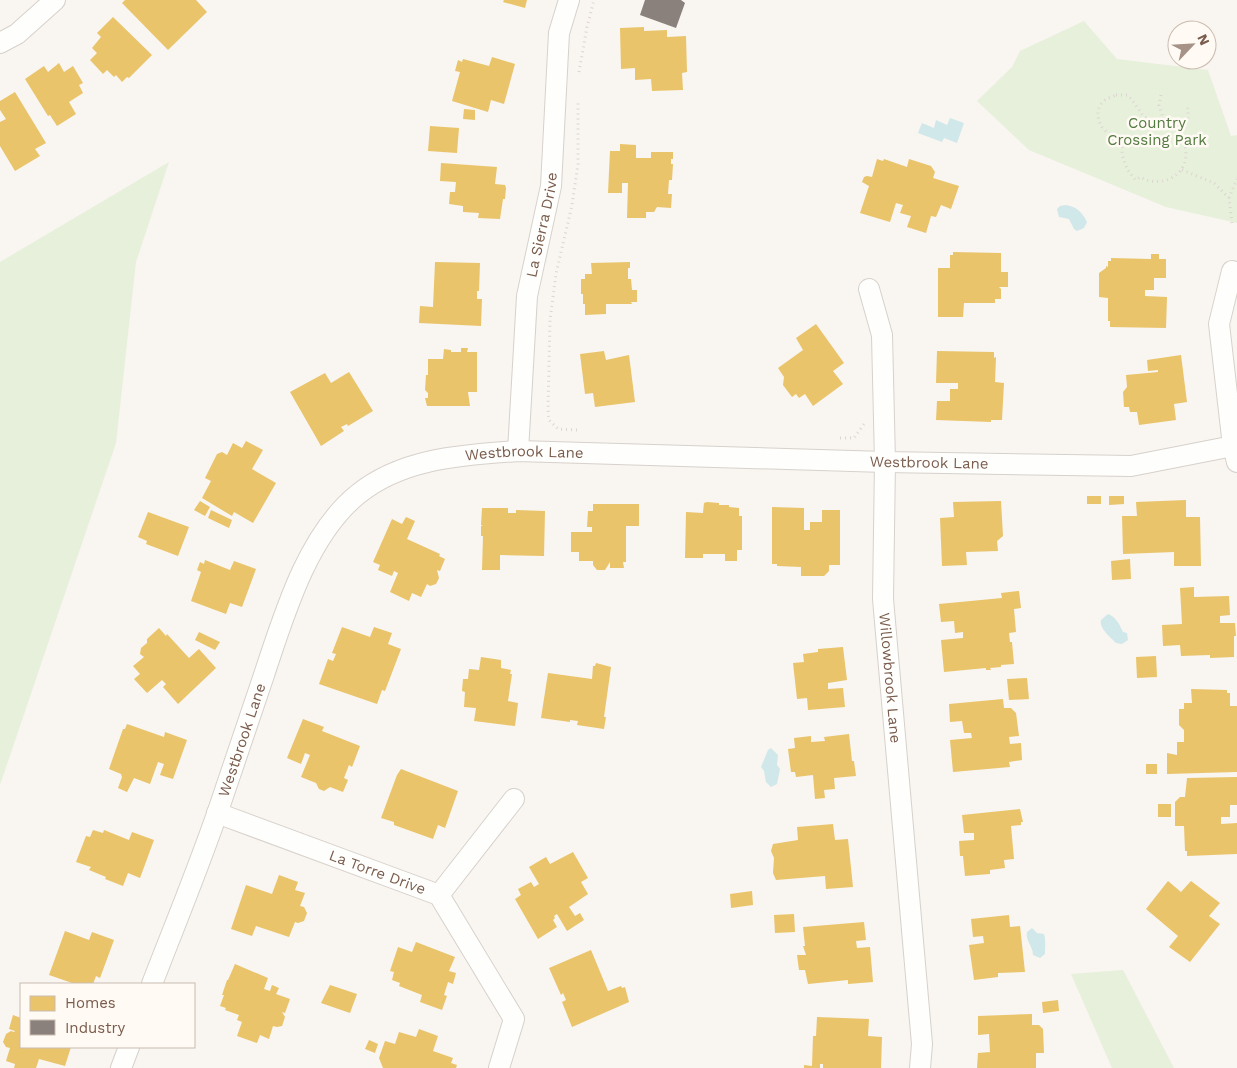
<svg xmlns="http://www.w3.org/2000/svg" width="1237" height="1068" font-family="'Work Sans',sans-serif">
  <rect width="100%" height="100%" fill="#f9f5f0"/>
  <g fill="#e7f0db">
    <polygon points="1084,21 1117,59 1208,70 1231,136 1237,135 1237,223 1166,207 1029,150 977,101 1012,67 1020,51"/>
    <polygon points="169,162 136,262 116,443 0,785 0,262"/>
    <polygon points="1123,970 1174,1068 1112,1068 1071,974"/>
  </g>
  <g fill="#d0e8ea">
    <polygon points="950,118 964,123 957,143 944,138 942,142 918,133 922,123 934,128 936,120 947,125"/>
    <path d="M1066 205C1077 207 1082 212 1087 222L1084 228 1077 231 1074 229 1069 219 1059 217 1057 209 1060 206Z"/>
    <path d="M1108 614C1116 617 1120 625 1123 632L1127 633 1128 640 1122 644 1116 643C1110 637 1099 628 1101 620Z"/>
    <polygon points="771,748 778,755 777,765 780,769 777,784 771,787 766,782 764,771 761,767 768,750"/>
    <path d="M1032 928 1037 933 1044 934C1046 941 1045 948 1045 954L1040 958 1033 955C1033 946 1025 940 1027 932Z"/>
  </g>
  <g fill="#e9c46a">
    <polygon points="125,0 196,0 207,12 168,50 122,3"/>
    <polygon points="504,0 527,0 525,8 503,2"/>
    <polygon points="113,17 152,55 129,78 127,77 122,82 116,75 114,77 107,70 103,74 90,60 97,53 92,48 101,37 97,33"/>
    <polygon points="644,27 644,31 667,30 667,37 686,36 687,72 682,73 683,90 652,91 651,79 635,80 635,68 621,69 620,28"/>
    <polygon points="492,57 515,64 504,104 491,100 488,112 452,101 460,72 455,71 458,60 462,62 463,59 489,66"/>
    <polygon points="59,63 64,72 73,66 83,83 79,85 83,93 69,102 76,114 57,126 50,115 48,116 25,79 44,66 48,72"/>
    <polygon points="15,92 46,143 35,149 40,156 15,171 0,146 0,122 6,119 0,110 0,101"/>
    <polygon points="464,109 475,110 475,120 463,119"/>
    <polygon points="430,126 459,128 457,153 428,151"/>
    <polygon points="620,144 636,145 636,158 651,158 651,152 673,152 673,159 671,159 671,164 673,164 672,180 669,180 668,194 672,194 671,208 657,207 654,212 646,212 646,218 627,218 628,183 622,183 622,193 608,193 610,151 620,151"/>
    <polygon points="877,159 883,161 884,159 907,167 909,159 931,166 935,172 933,178 959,186 951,209 941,205 936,217 931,216 926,233 907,227 911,216 900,213 903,205 896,203 890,222 860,213 869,186 862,182 864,177 867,176 872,177"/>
    <polygon points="441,163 497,167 495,184 505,185 506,188 505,199 503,199 500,219 478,218 479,213 463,212 463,206 449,204 450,192 455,192 456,182 440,181"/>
    <polygon points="953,252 1001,253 1001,272 1008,272 1008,287 999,287 1001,289 1001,299 995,299 995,303 964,303 963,317 938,317 938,268 950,268 950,255 953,255"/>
    <polygon points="1151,254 1159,254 1159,259 1166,259 1166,278 1154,278 1154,290 1145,290 1145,296 1167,297 1166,328 1110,327 1110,321 1108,321 1108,298 1099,297 1099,273 1106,268 1106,266 1108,267 1108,261 1111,261 1111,258 1151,259"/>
    <polygon points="435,262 480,263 479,291 477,291 477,299 482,299 481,326 419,323 420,306 433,307"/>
    <polygon points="630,262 630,268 628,268 628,279 631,279 632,290 637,290 637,302 631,302 632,304 606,304 606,314 585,315 585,304 583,304 583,294 581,294 581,279 585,279 585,274 592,274 591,263"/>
    <polygon points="816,324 844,363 833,371 843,384 813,406 805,394 799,398 796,394 792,397 783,385 784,377 778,368 803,350 796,338"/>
    <polygon points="461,348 468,348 467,352 477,352 477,392 468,392 470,406 427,406 425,398 428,398 428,393 425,390 426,375 428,375 428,359 443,359 444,349 451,350 451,352 461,352"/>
    <polygon points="604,351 606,360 629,355 635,402 595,407 593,393 585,394 580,354"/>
    <polygon points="937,351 994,352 994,358 996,357 995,382 1004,383 1002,420 991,420 991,422 936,420 937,401 950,401 950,389 958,389 958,383 936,383"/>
    <polygon points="1181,355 1187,402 1174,404 1176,420 1139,425 1137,412 1130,412 1129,407 1124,407 1123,392 1127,387 1126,375 1158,372 1158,370 1148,371 1147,360"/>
    <polygon points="349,372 373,411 348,426 347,424 341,427 344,431 321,446 290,392 325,373 331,383"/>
    <polygon points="246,441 263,450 252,469 276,483 253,523 234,512 232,516 202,498 211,481 205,478 217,454 222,452 227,455 233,443 242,448"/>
    <rect x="1087" y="496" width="14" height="8"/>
    <polygon points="1109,496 1124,496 1124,504 1109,505"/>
    <polygon points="1186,500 1186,517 1200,517 1201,566 1174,566 1174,552 1123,554 1122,516 1137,516 1136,502"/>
    <polygon points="200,501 210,507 205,516 194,510"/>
    <polygon points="1001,501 1003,536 997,541 998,551 966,552 967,565 942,566 940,518 954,517 953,502"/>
    <polygon points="707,502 719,503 719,505 729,505 729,507 739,508 739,516 742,516 742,550 737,550 737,561 725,561 725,554 703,554 703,558 685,558 686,512 703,513 704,503"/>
    <polygon points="593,504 639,504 639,526 626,526 626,562 623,562 624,568 610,568 610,562 605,570 597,570 593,565 593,561 579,561 579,552 571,552 571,532 592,532 592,527 587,527 588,511 593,511"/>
    <polygon points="772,507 804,508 804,530 810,530 810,522 822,522 822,510 840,510 840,565 829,565 829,571 824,576 801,576 801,567 777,566 777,564 772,564"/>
    <polygon points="482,508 508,508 508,513 516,513 516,510 545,511 544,556 500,555 500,570 482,570 483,536 481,536 481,526 483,525 481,525"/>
    <polygon points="211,510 232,520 229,528 208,518"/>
    <polygon points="148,512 189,527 178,556 146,544 147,541 138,537"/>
    <polygon points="406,517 415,521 407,539 440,554 439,556 445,559 440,571 437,570 439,578 436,584 430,586 427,584 421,597 412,593 409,601 390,592 398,573 394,571 392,576 378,570 380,565 373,562 392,519 402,524"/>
    <polygon points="1130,559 1131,579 1112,580 1111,561"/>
    <polygon points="205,560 230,570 234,561 256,569 242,607 230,603 226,614 191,601 201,572 197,570 200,562 204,564"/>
    <polygon points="1194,587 1194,597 1229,596 1230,615 1220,616 1220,623 1235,623 1236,636 1234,636 1234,657 1210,658 1210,655 1181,656 1180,645 1163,646 1162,625 1182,624 1180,588"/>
    <polygon points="1019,591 1021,608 1014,609 1016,632 1009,633 1010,642 1012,642 1014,664 1001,665 1001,667 990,668 991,670 986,670 986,668 944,672 941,640 963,638 963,632 955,633 954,621 941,622 939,604 1002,598 1001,593"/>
    <polygon points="342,627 370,637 374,627 392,633 388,644 401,649 385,691 382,690 377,704 319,684 328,659 333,661 336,654 332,653"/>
    <polygon points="159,628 166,636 167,634 189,658 199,649 216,668 178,704 163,687 166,684 162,680 147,693 134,679 140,674 133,666 144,657 140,654 141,648 147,643 147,639"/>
    <polygon points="199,632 220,642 215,650 195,640"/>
    <polygon points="843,647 847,680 828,683 828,689 843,688 845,707 808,710 807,698 797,699 793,663 804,662 803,654 818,652 818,649"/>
    <polygon points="1156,656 1157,677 1137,678 1136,657"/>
    <polygon points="481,657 501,660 501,668 511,670 510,674 512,674 508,701 518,703 515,726 474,721 476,708 464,707 465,692 462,691 463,679 468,679 469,669 479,670"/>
    <polygon points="596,663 611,667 604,717 606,717 604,729 577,725 578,721 570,720 570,722 541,718 548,673 592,679 593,666 595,666"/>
    <polygon points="1027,678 1029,699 1009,700 1007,679"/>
    <polygon points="1191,689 1227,690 1227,693 1230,693 1230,706 1237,706 1237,772 1167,774 1167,753 1177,755 1177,742 1184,742 1184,730 1179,725 1179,709 1184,709 1184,703 1192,703"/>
    <polygon points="1003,699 1004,708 1011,708 1016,713 1019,736 1009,737 1010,744 1021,743 1022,760 1009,762 1010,767 953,772 950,740 972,738 971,733 964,733 962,721 950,722 949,704"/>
    <polygon points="303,719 324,727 322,731 360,746 352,767 349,765 344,778 348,780 343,792 330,787 324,791 319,789 316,783 301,777 310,755 305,753 301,764 287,758"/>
    <polygon points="127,724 164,737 165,732 187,740 173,779 160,775 164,764 158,762 150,784 134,778 127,792 118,788 122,777 121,774 109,769 123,729 125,729"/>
    <polygon points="849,734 852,761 854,761 856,776 834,778 835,789 824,790 825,798 815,799 813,775 796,777 795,772 791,772 788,749 795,748 794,738 811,736 811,742 825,741 824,737"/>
    <rect x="1146" y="764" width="11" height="10"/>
    <polygon points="401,769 458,791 445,828 438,825 433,839 394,825 394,822 381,818 397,775"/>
    <polygon points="1237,777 1237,805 1230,805 1230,817 1221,817 1221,824 1237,823 1237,854 1187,856 1187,851 1185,851 1184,826 1175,826 1175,802 1180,797 1185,797 1187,778"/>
    <rect x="1158" y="804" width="13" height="13"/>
    <polygon points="1020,809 1023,822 1021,822 1021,825 1011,826 1014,859 1004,860 1005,868 990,870 990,874 965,876 963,856 960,856 959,841 974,840 974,833 964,833 962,815"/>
    <polygon points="833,824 835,840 848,839 853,887 826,889 825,876 776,880 773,873 774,858 771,851 773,844 798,840 797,827"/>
    <polygon points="93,830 103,833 104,830 129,840 132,832 154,840 140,878 128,873 123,886 105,879 106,877 89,870 91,867 76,862 86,836 90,837"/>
    <polygon points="573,852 588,878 581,882 588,894 569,907 575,916 580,913 584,920 567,931 557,914 554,916 555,918 553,920 557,927 538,939 515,899 521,895 518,889 531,882 534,887 539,884 529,867 546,857 550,864"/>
    <polygon points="279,875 298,882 295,890 305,893 300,906 304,907 307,913 304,921 298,923 295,922 289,937 256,926 252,936 231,929 246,885 272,894"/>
    <polygon points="1168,881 1181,892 1191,881 1220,903 1209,916 1220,924 1190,962 1169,947 1178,936 1146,909"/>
    <polygon points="752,891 753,905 731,908 730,894"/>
    <polygon points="794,914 795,932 775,933 774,915"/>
    <polygon points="1009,915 1010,927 1020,926 1025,972 998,973 998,977 974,980 969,945 984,943 983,936 973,937 971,919"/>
    <polygon points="864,922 866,940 856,941 857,948 870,947 873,982 848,984 848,980 808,984 805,970 799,970 797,955 806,955 803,946 805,946 803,927"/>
    <polygon points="65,931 89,940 92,932 114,940 100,978 96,976 93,984 75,984 49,975"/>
    <polygon points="416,942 455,957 449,971 456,973 453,984 448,982 444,995 447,996 442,1010 420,1002 422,995 399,986 400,983 392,980 394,972 390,971 398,947 412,952"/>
    <polygon points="591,950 608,991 621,986 622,988 625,987 629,1002 572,1027 562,1002 566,1000 563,993 561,995 549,968"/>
    <polygon points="235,964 268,978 264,989 270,991 272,985 279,988 276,994 290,999 285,1013 282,1012 285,1017 282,1026 277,1027 273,1026 269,1039 260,1035 257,1043 237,1036 242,1022 237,1020 239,1015 225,1010 226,1008 220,1006 224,995 222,995 227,980 228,980"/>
    <polygon points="330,985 357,994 350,1013 321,1003"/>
    <polygon points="1058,1000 1059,1011 1043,1013 1042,1002"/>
    <polygon points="1032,1014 1032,1025 1039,1025 1043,1029 1044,1053 1036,1053 1036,1068 977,1068 978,1053 990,1052 989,1034 978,1035 978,1016"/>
    <polygon points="13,1015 21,1018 21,1047 71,1047 65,1066 39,1059 36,1068 14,1068 15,1064 6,1061 10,1048 6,1047 3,1042 6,1034 11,1031 14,1032 15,1031 9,1029"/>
    <polygon points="817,1017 869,1019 868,1036 882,1037 881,1068 823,1068 823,1064 820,1064 820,1068 804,1068 804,1065 812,1066 813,1036 816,1036"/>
    <polygon points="419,1029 438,1036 433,1051 453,1058 451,1063 457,1065 456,1068 383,1068 379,1058 385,1041 395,1044 399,1032 416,1037"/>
    <polygon points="369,1040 378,1044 375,1053 365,1049"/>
  </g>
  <polygon fill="#8a817c" points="645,0 681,0 685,3 676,28 640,15"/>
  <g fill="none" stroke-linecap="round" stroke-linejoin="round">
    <g stroke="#d7d1cb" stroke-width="22">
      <g id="minor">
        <polyline points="0,43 17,34 55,0"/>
        <polyline points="1232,271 1219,324 1233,446 1237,462"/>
        <path id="s1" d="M869 289 882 335 885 462 883 599 922 1044 920 1068"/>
        <path id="s2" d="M518 451 527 296 551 186 559 33 569 0"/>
        <path id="s3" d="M217 813 439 895 514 1019 499 1068"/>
        <polyline points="439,895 514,799"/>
        <path id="s4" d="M152 984C174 927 198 869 218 811 234 765 249 720 264 675 284 615 307 536 357 495 402 458 462 455 518 451L885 462 1131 466 1233 446"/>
        <polyline points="121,1068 129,1047"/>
      </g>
    </g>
    <g stroke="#dcd5d0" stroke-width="3" stroke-dasharray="1 4" stroke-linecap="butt">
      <polyline points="579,72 587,27 594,0"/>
      <path d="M1116 95H1127L1132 100 1144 117C1156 123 1171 119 1179 131 1181 134 1182 139 1184 142 1194 171 1165 191 1140 177L1136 180C1128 172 1124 164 1122 153 1122 149 1122 145 1121 141 1118 136 1112 136 1108 133 1098 126 1094 111 1103 102 1106 98 1112 97 1116 95Z"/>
      <polyline points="1161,95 1159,105 1164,121"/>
      <path d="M1180 131C1189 123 1189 116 1187 104"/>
      <polyline points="1182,170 1214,183 1229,198 1232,223"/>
      <polyline points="1229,198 1237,179"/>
      <polyline points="577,430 558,429 549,420 548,410 550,320 556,274 572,205 578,164 578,101"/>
      <polyline points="840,438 854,438 864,424"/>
    </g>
    <use href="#minor" stroke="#fefefd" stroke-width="20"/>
  </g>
  <g text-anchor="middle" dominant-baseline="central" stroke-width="5" stroke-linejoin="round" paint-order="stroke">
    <g font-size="15" fill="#537a41" stroke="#fffaf3">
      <text x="1157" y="123">Country<tspan x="1157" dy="17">Crossing Park</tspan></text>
    </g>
    <g font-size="15" fill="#7a5c4d" stroke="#fffaf3">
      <text stroke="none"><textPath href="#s2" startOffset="228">La Sierra Drive</textPath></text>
      <text stroke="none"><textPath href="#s4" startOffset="710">Westbrook Lane</textPath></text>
      <text stroke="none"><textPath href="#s4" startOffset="1115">Westbrook Lane</textPath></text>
      <text stroke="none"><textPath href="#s1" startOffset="391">Willowbrook Lane</textPath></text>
      <text stroke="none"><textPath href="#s4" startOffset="260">Westbrook Lane</textPath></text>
      <text stroke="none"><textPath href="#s3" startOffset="171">La Torre Drive</textPath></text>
    </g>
  </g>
  <rect x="20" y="983" width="175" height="65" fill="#fffaf3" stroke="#cabbb1"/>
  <rect x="30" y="996" width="25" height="15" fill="#e9c46a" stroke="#cabbb1"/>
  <text x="65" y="1008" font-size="15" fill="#7a5c4d">Homes</text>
  <rect x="30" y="1020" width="25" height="15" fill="#8a817c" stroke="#cabbb1"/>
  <text x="65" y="1033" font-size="15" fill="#7a5c4d">Industry</text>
  <g transform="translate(1192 45) rotate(65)"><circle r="24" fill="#fffaf3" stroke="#cabbb1"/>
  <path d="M0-4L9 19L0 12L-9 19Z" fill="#a69286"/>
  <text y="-8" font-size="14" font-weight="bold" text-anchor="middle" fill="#7a5c4d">N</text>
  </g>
</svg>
